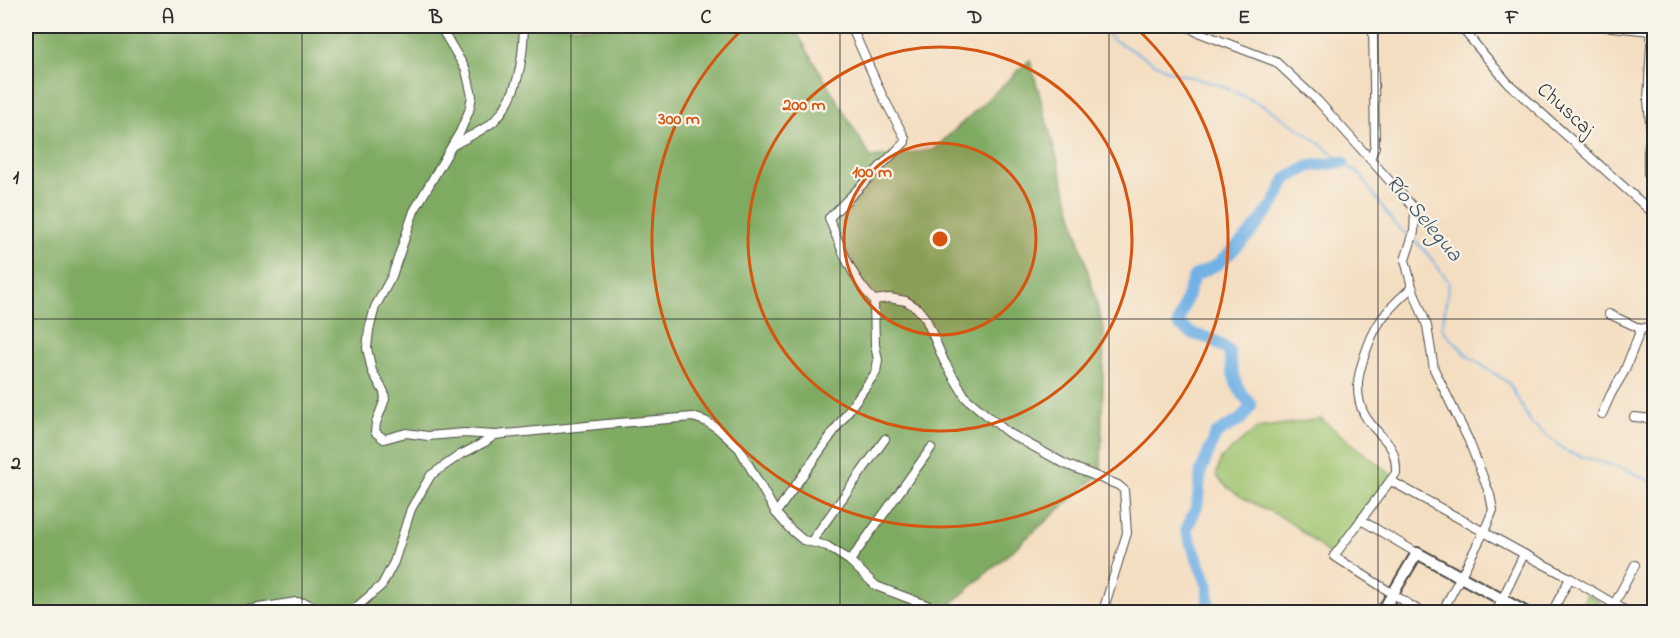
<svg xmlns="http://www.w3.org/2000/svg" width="1680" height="638" font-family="'Indie Flower',sans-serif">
  <rect width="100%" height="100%" fill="#f7f3e8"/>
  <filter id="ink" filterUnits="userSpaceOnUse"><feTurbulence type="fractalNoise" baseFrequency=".0167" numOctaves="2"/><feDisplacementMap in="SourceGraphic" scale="12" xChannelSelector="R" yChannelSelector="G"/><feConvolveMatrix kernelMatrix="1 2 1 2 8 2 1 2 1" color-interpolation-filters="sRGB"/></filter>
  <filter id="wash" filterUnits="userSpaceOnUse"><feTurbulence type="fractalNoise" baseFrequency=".008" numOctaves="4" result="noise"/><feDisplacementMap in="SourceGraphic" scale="24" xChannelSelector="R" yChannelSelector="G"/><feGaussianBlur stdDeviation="1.35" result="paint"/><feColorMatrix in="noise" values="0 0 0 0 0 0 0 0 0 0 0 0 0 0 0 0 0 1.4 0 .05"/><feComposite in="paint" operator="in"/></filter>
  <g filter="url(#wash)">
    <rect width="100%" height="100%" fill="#f4dec1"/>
    <g fill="#9fc46f" stroke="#65784d" stroke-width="1.5">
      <path d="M1321 419 1394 477 1331 556C1316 543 1300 528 1283 518 1259 505 1234 497 1216 476L1221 459 1257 428Z"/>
      <polygon points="1587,594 1600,601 1595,612 1578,612"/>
    </g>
    <polygon fill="#7faa62" stroke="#556a46" stroke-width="1.5" points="26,26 793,26 871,158 933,150 1030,60 1104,330 1101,473 943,611 929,612 26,612"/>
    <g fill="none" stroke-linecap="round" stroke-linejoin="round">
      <g stroke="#71b1e5" stroke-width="2">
        <polyline points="1100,26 1112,39 1169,71 1220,85 1266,107 1309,135 1361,176 1395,225 1410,237"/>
        <polyline points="1414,241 1424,249 1449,282 1442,329 1469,357 1509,383 1531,423 1567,452 1627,470 1654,483"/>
      </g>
      <polyline stroke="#71b1e5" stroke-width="12" points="1208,612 1208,586 1186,530 1197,506 1201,471 1216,434 1241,419 1251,406 1237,386 1232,370 1229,351 1212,339 1193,334 1178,324 1194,276 1218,264 1248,236 1274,204 1286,179 1310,166 1343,162"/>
    </g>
  </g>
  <g filter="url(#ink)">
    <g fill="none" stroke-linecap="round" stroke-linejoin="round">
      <g stroke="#494642" stroke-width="10">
        <g id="street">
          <polyline points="440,26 466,70 472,96 469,111 460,132 414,211 392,276 375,307 369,330 367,348 372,371 384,392 385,399 376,423 375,432 384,439 406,433 428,436 464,433 495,435"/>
          <path d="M851 26 882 95 905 138V142L829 218C840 246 852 279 874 300L889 298 906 301 917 308 926 319 944 361 966 398 1007 432 1065 464 1118 485 1124 490 1127 533 1104 608 1101 612"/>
          <polyline points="1188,26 1195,31 1276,62 1318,101 1413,207 1415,212 1414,232 1405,260 1412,287 1427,326 1434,369 1469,441 1490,495 1493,510 1484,532 1442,612"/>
          <polyline points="1460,26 1508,83 1654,214"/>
          <polyline points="1603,26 1651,31"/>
          <polyline points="1652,26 1648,100 1651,132 1648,152 1648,173 1654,190"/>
          <path d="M452 146C465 138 481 132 493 122 519 97 523 59 524 26"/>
          <polyline points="1370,159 1375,146 1373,26"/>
          <path d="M1412 287C1400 299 1386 310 1378 325 1370 337 1357 373 1358 387 1358 396 1360 406 1364 414 1378 439 1397 440 1396 473L1334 556 1421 612"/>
          <polyline points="1609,314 1641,329 1654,325"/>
          <polyline points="1602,414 1611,394 1624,372 1641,329"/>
          <polyline points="1634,417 1654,419"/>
          <polyline points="1391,481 1524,554 1570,578 1628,612"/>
          <polyline points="776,513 876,372 878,360 875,345 874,300"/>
          <polyline points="1361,520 1417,553"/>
          <polyline points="811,542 885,439"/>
          <polyline points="850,561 931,448"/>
          <polyline points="233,612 296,602 306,603 323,612"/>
          <polyline points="348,612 352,611 382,585 394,562 411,509 431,475 460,455 485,442 495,435 607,424 693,417 705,421 717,428 739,448 776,513 789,528 803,540 827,546 850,561 876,586 929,606 935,612"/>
          <polyline points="1496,612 1524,554"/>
          <polyline points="1552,612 1570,578"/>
          <polyline points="1610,612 1635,565"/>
        </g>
      </g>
      <g stroke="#494642" stroke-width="14">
        <polyline id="secondary" points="1382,612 1417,553 1525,612"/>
      </g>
      <use href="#street" stroke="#fff" stroke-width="8"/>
      <use href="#secondary" stroke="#fff" stroke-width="10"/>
    </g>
  </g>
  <path fill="none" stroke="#2b2b2b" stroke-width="1.5" stroke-opacity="0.55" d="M302 26V612M571 26V612M840 26V612M1109 26V612M1378 26V612M26 319H1654"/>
  <circle cx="940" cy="239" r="96" fill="#d5540f" fill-opacity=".12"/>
  <g fill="none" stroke="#d5540f" stroke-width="3">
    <circle cx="940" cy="239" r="96"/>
    <circle cx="940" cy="239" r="192"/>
    <path d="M1135 27A288 288 0 1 1 745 27"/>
  </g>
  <g text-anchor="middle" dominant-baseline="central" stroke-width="4.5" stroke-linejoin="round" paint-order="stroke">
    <g font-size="21" fill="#2b2b2b" stroke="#f7f3e8">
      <text transform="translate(1565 110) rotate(42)">Chuscaj</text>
    </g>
    <g font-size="22" font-style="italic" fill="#405363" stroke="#f7f3e8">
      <text transform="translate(1423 219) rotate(50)">Río Selegua</text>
    </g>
  </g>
  <circle cx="940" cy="239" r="9" fill="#d5540f" stroke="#f7f3e8" stroke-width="3"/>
  <g font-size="18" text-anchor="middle" font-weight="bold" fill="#d5540f" stroke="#f7f3e8" stroke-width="4.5" stroke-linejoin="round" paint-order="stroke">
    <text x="804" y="110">200 m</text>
    <text x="679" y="124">300 m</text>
    <text x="872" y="177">100 m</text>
  </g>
  <rect width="1680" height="638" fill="none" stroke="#f7f3e8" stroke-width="66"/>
  <rect x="33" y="33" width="1614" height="572" fill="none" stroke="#2b2b2b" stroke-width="2"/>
  <g font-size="20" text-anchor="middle" font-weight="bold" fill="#2b2b2b">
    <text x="168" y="23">A</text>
    <text x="436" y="23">B</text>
    <text x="706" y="23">C</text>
    <text x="975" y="23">D</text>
    <text x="1244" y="23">E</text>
    <text x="1512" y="23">F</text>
    <text x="16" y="183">1</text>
    <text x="16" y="469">2</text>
  </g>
</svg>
